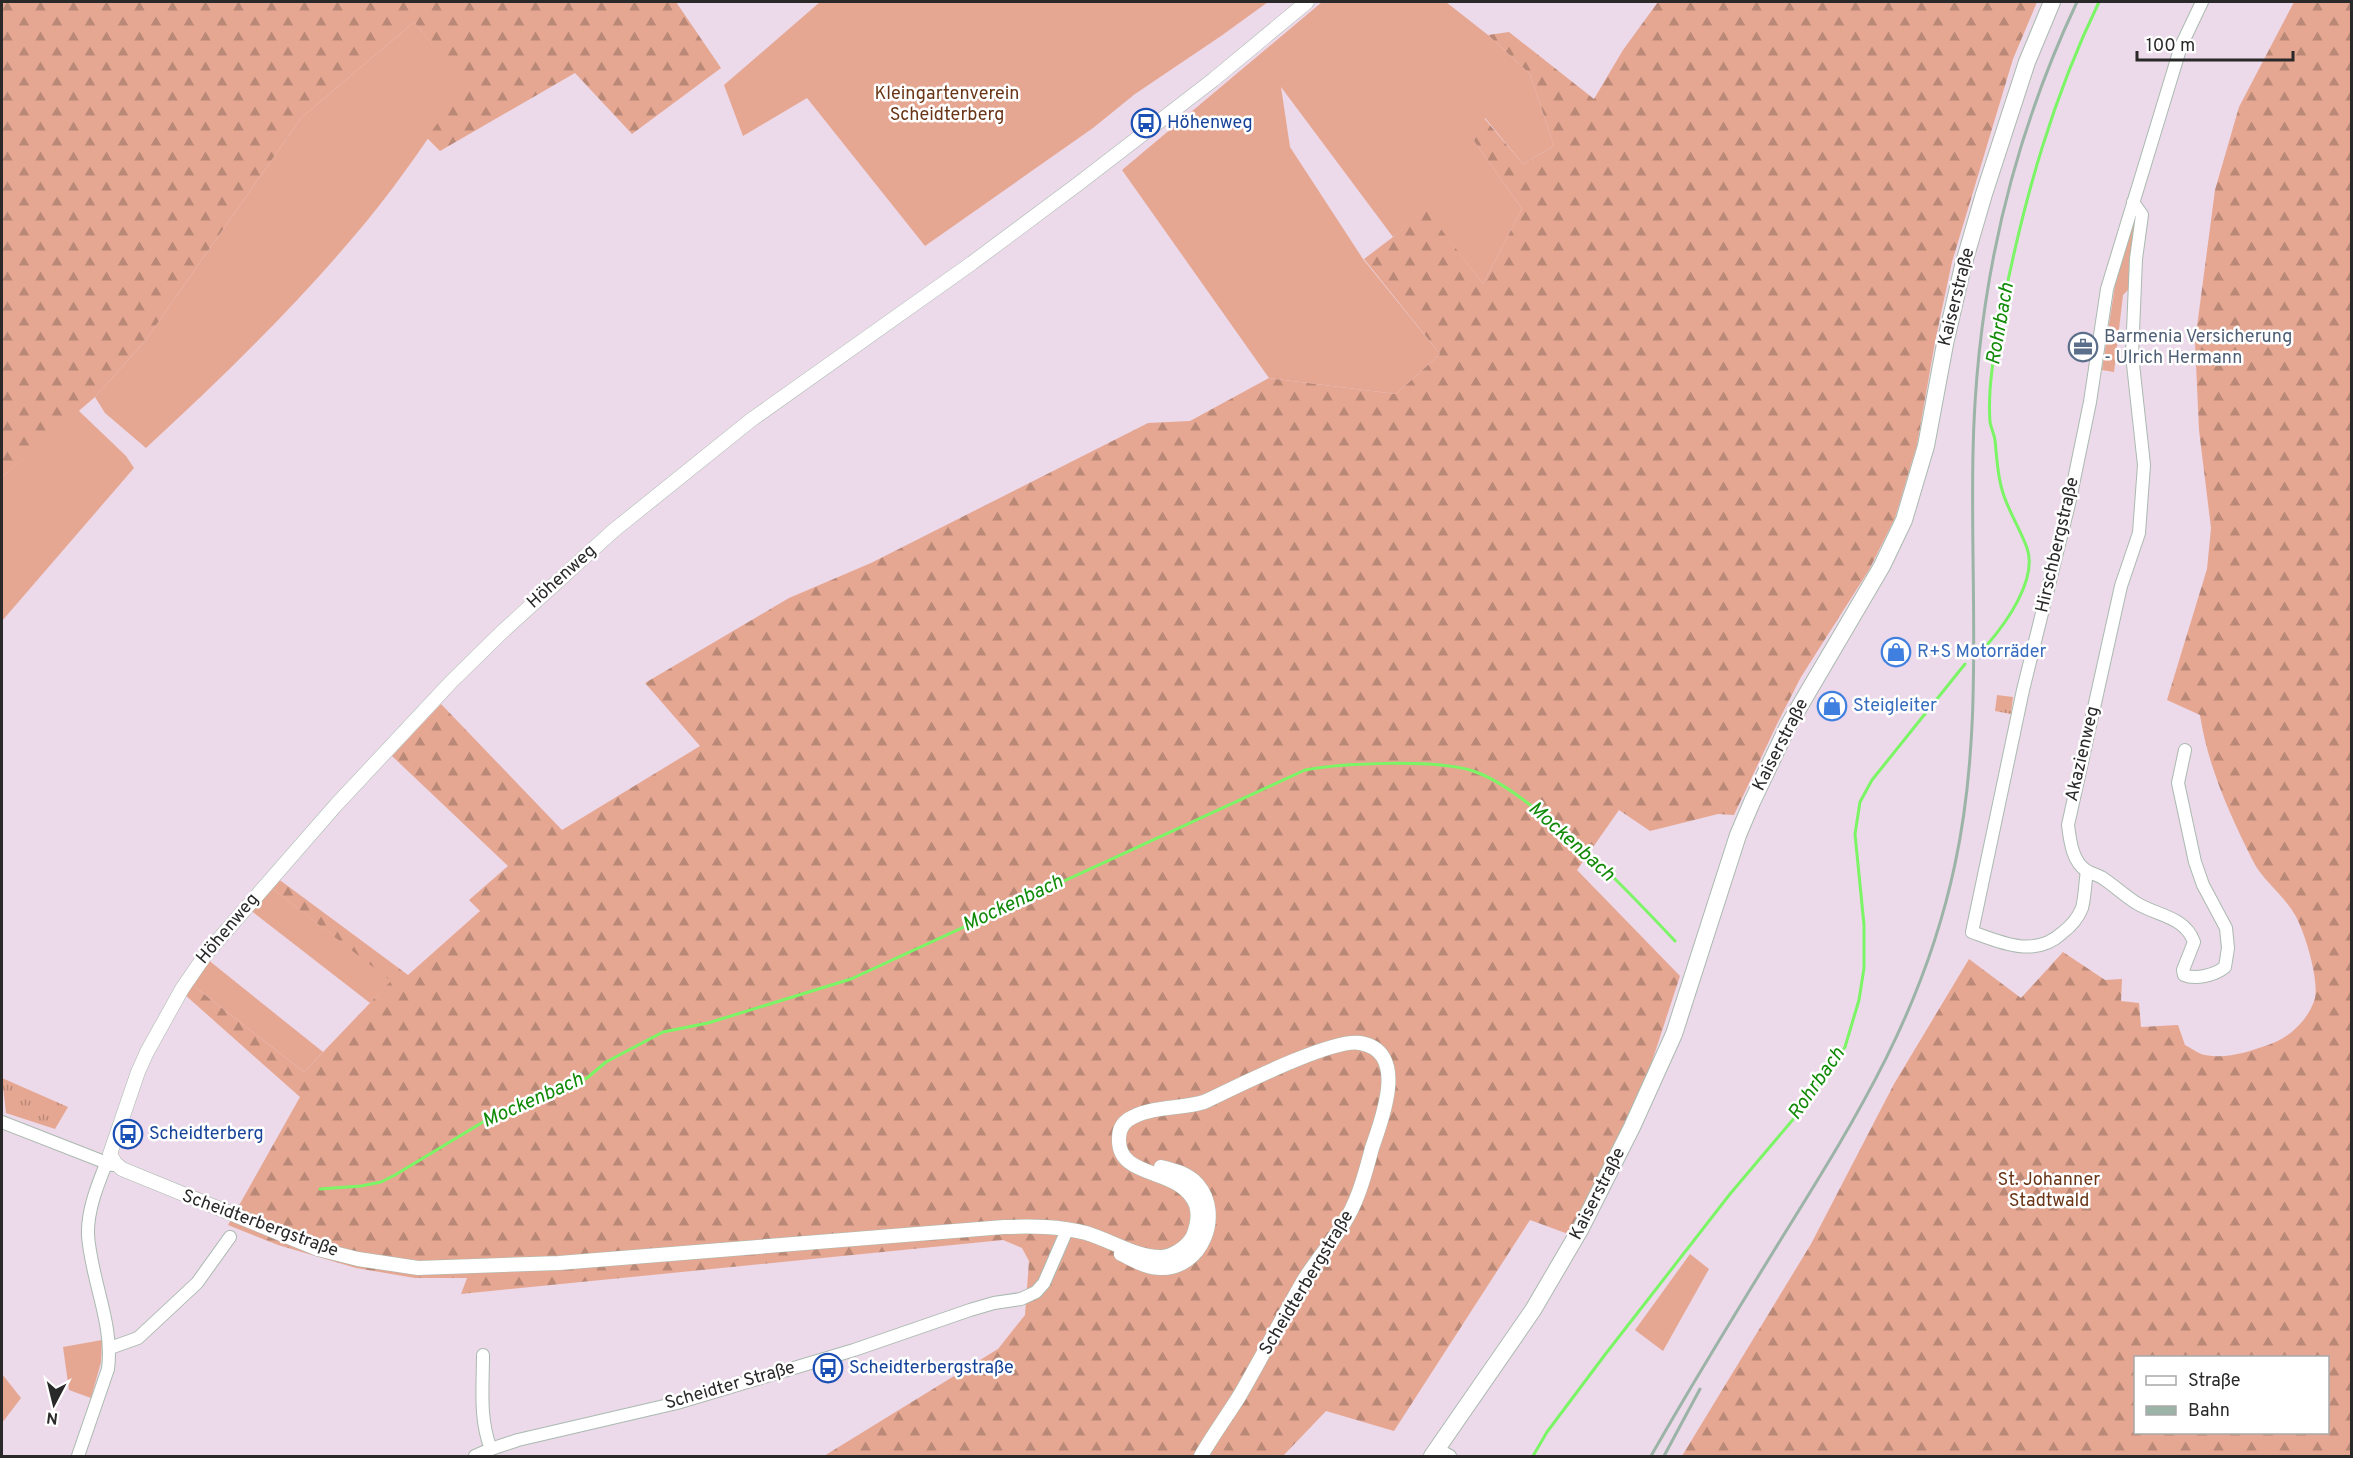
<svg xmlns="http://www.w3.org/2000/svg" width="2353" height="1458" font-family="Overpass,sans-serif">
  <defs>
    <pattern id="forest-firs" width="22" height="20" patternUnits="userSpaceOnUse" patternTransform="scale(1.5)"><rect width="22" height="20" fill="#e6a792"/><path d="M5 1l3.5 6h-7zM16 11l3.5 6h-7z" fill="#ba8877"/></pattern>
    <pattern id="park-tufts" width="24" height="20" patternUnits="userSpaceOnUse" patternTransform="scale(1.5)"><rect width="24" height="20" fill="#e6a792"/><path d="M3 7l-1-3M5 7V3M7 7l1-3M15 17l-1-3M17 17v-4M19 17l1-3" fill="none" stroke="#ba8877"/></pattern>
  </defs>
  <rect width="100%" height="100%" fill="#ecd9e9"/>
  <g fill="#e6a792">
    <polygon points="820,2 1268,2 1221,36 1135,94 1093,128 925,246 807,98 743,136 724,85"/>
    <polygon points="1322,2 1446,2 1488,35 1530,74 1554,146 1523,164 1485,118 1474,141 1522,209 1483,284 1425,209 1393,237 1281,87 1290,147 1363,259 1440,354 1396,394 1269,378 1122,170"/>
    <path d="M414 22 466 84C433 130 402 179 366 222 299 303 223 377 146 448L105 413 95 397 145 341 301 118Z"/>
    <polygon points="2135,219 2129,289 2123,295 2114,372 2102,370 2116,279"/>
    <polygon points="78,410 126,456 134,468 2,621 2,477"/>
    <polygon points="269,886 392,981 370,1003 249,909"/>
    <polygon points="207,959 323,1052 304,1072 191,984"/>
    <polygon points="1690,1254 1709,1269 1663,1351 1635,1330"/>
    <polygon points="102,1340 101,1362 91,1398 69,1390 63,1347"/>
    <polygon points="2,1374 21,1398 2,1423"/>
  </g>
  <g fill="url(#forest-firs)" fill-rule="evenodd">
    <polygon points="2,2 676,2 721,68 632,134 575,73 440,151 427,138 465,84 414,22 301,118 145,341 95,397 2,477"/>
    <polygon points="1658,2 2037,2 2013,59 1952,262 1935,342 1917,445 1895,518 1869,570 1801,677 1778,722 1734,815 1718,814 1650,831 1619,810 1577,870 1680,976 1641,1095 1571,1235 1530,1220 1394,1431 1326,1411 1283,1456 824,1456 998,1349 1025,1315 1029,1261 1022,1248 1003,1240 461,1294 467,1278 415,1278 356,1268 278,1245 228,1225 300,1097 184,994 191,984 304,1072 391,981 269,886 277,878 408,975 480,911 469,900 508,866 392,756 441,704 562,830 700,746 645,683 789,598 871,563 1148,423 1190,421 1269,378 1396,394 1440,354 1364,259 1393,237 1425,208 1483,284 1522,209 1474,141 1484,118 1523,164 1554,146 1530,74 1488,35 1509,32 1594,99 1623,50"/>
    <path d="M2294 2H2352L2351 1456H1682L1811 1244 1894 1084 1969 959 2021 998 2063 952 2105 980 2122 979 2121 1001 2139 1003 2141 1027 2178 1025 2185 1045C2191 1048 2199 1054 2205 1055 2227 1059 2248 1052 2268 1045 2288 1039 2309 1020 2315 998 2319 979 2305 932 2295 915 2284 895 2263 881 2253 861 2230 815 2208 767 2200 715L2167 700 2207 569 2211 528 2199 430 2195 342 2215 190 2239 107ZM2136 1358H2328V1432H2136Z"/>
  </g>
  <g fill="url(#park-tufts)">
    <polygon points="1997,695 2013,697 2011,714 1995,711"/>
    <polygon points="2,1078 68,1107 55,1129 6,1113"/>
  </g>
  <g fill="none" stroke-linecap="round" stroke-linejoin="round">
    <g stroke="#7bf566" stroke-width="3">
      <path d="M1987 645C2006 623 2038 579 2027 548 2020 529 2009 512 2003 493 1997 475 1997 458 1995 440 1994 434 1991 428 1990 422 1987 382 1997 339 2004 300 2025 196 2053 97 2099 2"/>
      <path d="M320 1189 361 1186 381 1182 395 1175 488 1119 587 1078 606 1062 663 1032 708 1023 851 979 1305 770C1344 763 1437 759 1473 771 1492 777 1509 789 1525 801 1580 841 1628 891 1675 941"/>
      <polyline points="1533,1456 1547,1432 1604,1356 1730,1194 1801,1110 1845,1047 1859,1000 1864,968 1864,925 1855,834 1860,802 1872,780 1965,664"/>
    </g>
    <g stroke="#aabab0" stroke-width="14">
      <g id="minor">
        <path d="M2133 202 2142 215 2136 259 2132 355 2144 465 2139 533 2121 586 2068 825C2070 840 2072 862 2087 871 2092 874 2099 875 2104 879 2116 887 2126 897 2138 904 2159 916 2185 917 2194 942L2183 970 2184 975C2196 980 2215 975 2225 967L2228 948 2226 928 2203 885 2195 862 2178 783 2185 750"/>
        <path d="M2087 871C2085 883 2085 897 2082 908 2078 918 2070 927 2062 933 2035 958 2002 943 1972 932L2023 690 2069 504 2090 402 2107 289 2181 46 2202 2"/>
        <polyline points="2,1122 112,1165"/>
        <polyline points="110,1348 138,1338 197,1283 230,1237"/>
        <path d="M483 1355C483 1387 479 1419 491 1449"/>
        <polyline points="1437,1449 1450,1456"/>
        <path d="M78 1456 108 1369C114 1324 91 1280 88 1235 87 1208 100 1179 110 1154"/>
        <polyline points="475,1456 491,1449 518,1440 677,1403 854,1350 970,1310 994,1303 1021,1299 1036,1292 1044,1283 1067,1230"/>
      </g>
    </g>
    <g stroke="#aabab0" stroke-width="15">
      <g id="tertiary">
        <path d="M1121 1254C1134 1260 1146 1268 1161 1268 1202 1269 1223 1215 1198 1185 1189 1174 1174 1170 1161 1167"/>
        <path d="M1201 1456C1213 1435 1227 1416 1240 1395 1262 1357 1282 1318 1304 1280 1320 1254 1342 1232 1354 1204 1362 1187 1367 1167 1372 1148 1382 1119 1409 1051 1360 1043 1332 1038 1234 1088 1204 1102 1182 1109 1154 1106 1133 1117 1124 1121 1119 1128 1119 1138 1117 1181 1182 1166 1196 1205 1199 1214 1197 1226 1193 1236 1187 1247 1173 1257 1160 1257 1135 1257 1110 1240 1086 1233 1059 1226 1032 1226 1004 1227L559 1263 418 1268 358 1259 318 1249 122 1169 115 1163 110 1154 138 1072 147 1052 182 989 206 954 336 805 451 682 502 632 613 531 751 420 972 263 1078 184 1213 80 1307 2"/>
      </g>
    </g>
    <g stroke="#aabab0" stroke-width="18">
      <polyline id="secondary" points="1432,1456 1533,1310 1581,1228 1632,1127 1674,1034 1738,835 1752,802 1788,726 1882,566 1904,520 1926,446 1945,344 1963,266 1984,194 2027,62 2052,2"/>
    </g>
    <use href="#minor" stroke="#fff" stroke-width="12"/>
    <use href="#tertiary" stroke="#fff" stroke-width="14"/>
    <use href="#secondary" stroke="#fff" stroke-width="16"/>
    <g stroke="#9cb4a7" stroke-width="3">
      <path d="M1651 1456C1693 1382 1738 1309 1783 1236 1859 1114 1925 1007 1955 864 1984 730 1970 589 1973 453 1976 296 2010 144 2077 2"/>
      <polyline points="1664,1456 1700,1389"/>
    </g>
  </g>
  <defs>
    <g id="bus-ring" transform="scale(1.5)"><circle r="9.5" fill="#fff" stroke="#1a4fb4" stroke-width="1.5"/><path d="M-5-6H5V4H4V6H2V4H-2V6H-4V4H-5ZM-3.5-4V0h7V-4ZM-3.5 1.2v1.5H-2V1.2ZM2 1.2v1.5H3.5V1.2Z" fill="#1a4fb4"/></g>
    <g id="office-ring" transform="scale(1.5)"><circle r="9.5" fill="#fff" stroke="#5c6f8a" stroke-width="1.5"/><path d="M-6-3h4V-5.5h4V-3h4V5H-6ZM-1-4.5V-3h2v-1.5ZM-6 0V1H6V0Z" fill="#5c6f8a"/></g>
    <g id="shop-ring" transform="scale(1.5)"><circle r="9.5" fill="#fff" stroke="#3f7fe0" stroke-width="1.5"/><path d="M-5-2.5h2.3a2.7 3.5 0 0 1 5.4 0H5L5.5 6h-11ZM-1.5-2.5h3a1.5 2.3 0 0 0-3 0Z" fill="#3f7fe0"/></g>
  </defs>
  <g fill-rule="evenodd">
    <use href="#bus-ring" x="1146" y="123"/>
    <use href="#office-ring" x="2083" y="347"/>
    <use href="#shop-ring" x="1896" y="652"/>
    <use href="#shop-ring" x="1832" y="706"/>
    <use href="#bus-ring" x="128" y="1134"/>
    <use href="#bus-ring" x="828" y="1368"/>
  </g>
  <g text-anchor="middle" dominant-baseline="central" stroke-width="5" stroke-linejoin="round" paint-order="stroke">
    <g font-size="18" fill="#693516" stroke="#fff">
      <text x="947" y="94">Kleingartenverein<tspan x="947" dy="21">Scheidterberg</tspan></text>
      <text x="2049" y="1180">St. Johanner<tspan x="2049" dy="21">Stadtwald</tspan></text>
    </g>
    <g font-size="18" fill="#164399" stroke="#fff" text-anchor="start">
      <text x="1167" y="123">Höhenweg</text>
      <text x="149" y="1134">Scheidterberg</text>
      <text x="849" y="1368">Scheidterbergstraße</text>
    </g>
    <g font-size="18" fill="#292929" stroke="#fff">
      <text transform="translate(1957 297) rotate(-76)">Kaiserstraße</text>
      <text transform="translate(2058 545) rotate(-77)">Hirschbergstraße</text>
      <text transform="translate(562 577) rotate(-42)">Höhenweg</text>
      <text transform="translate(1781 745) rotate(-63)">Kaiserstraße</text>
      <text transform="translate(2083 754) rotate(-77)">Akazienweg</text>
      <text transform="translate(228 929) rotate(-50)">Höhenweg</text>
      <text transform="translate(1598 1194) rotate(-63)">Kaiserstraße</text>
      <text transform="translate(260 1224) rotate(20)">Scheidterbergstraße</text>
      <text transform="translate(1307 1283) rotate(-59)">Scheidterbergstraße</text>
      <text transform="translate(730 1386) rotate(-16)">Scheidter Straße</text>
    </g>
    <g font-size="18" fill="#4e5e75" stroke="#fff" text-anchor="start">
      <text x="2104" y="337">Barmenia Versicherung<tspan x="2104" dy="21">- Ulrich Hermann</tspan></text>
    </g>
    <g font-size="18" fill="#366cbe" stroke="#fff" text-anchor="start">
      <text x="1917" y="652">R+S Motorräder</text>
      <text x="1853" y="706">Steigleiter</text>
    </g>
    <g font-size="20" font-style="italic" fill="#118a08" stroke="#fff">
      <text transform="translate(2001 324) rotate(-80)">Rohrbach</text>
      <text transform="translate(1571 842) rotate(42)">Mockenbach</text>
      <text transform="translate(1013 904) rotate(-25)">Mockenbach</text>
      <text transform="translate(1817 1084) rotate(-55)">Rohrbach</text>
      <text transform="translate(533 1101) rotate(-24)">Mockenbach</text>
    </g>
  </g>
  <rect width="2353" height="1458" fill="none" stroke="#292929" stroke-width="6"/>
  <rect x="2134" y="1356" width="195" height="78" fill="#ffffff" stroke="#a9a9a9" stroke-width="1.5"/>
  <rect x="2146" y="1376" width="30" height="9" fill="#ffffff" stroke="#a9a9a9" stroke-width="1.5"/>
  <text x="2188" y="1386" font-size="18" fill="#292929">Straße</text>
  <rect x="2146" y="1406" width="30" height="9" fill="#9cb4a7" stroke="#a9a9a9" stroke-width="1.5"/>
  <text x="2188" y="1416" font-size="18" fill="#292929">Bahn</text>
  <g transform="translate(54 1404) rotate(187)" stroke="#ffffff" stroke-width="4.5" paint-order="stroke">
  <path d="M0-4.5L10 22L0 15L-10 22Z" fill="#292929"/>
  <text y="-9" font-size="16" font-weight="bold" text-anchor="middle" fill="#292929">N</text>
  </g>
  <path d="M2137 51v9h156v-9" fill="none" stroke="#292929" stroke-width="3"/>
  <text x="2146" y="51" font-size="18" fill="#292929" stroke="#ffffff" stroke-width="4.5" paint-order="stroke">100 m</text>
</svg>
